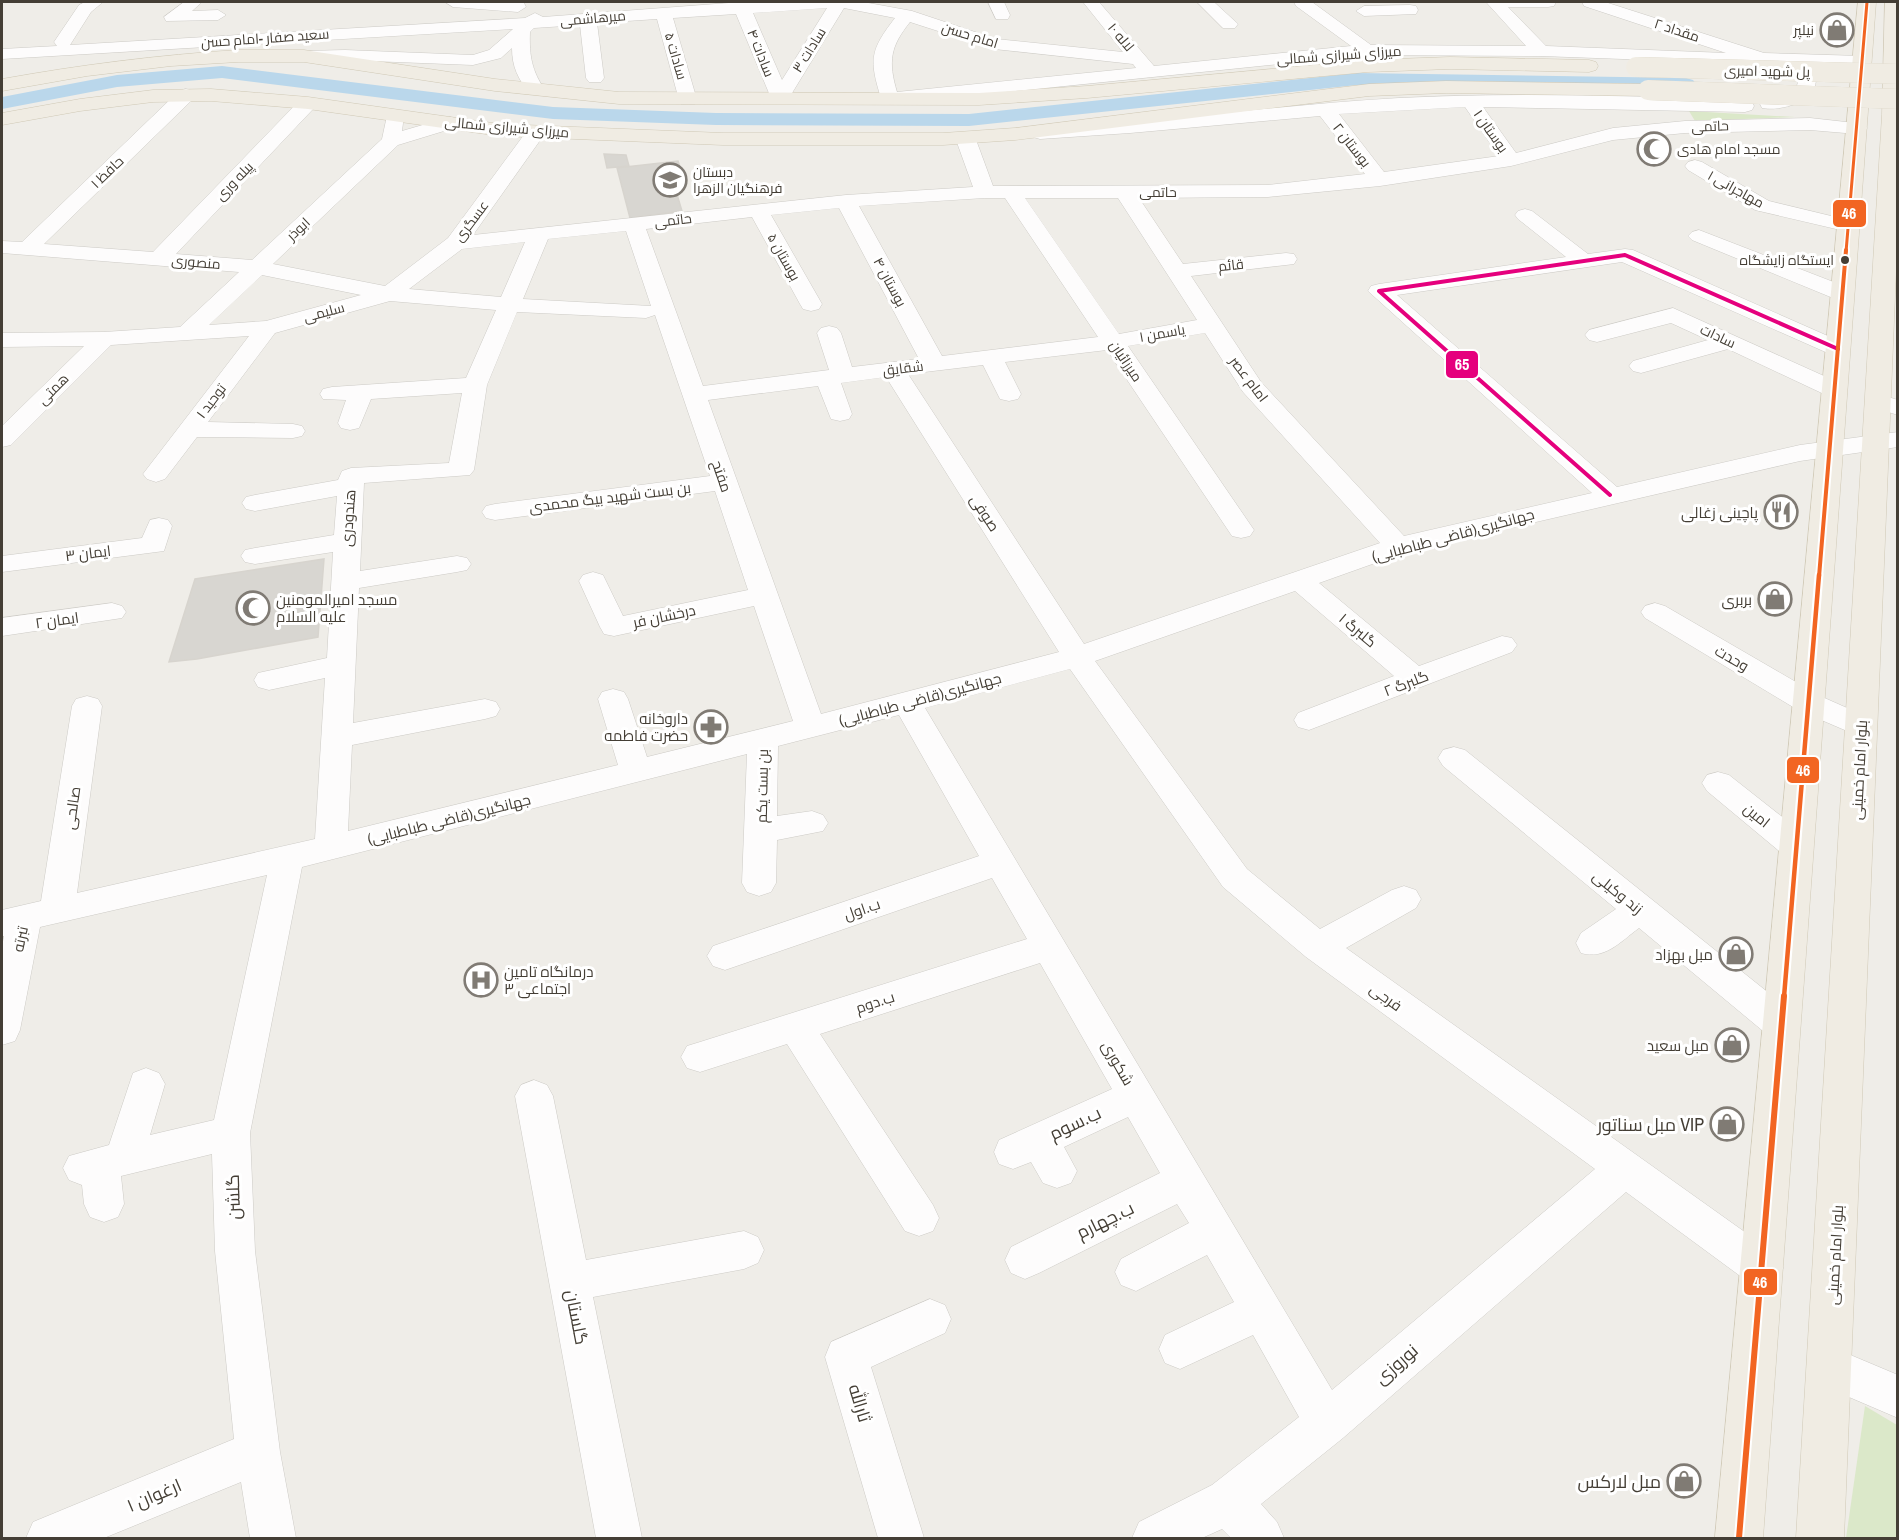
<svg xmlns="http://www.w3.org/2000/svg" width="1899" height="1540" font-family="'Archivo Narrow',Cairo,sans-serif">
  <rect width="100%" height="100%" fill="#efede8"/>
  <g fill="#dbe8c9">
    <polygon points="1689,111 1795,117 1695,121"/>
    <polygon points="1865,1406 1897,1425 1897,1538 1846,1538"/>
  </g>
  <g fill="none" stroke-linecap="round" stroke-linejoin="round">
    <polygon fill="#bad7eb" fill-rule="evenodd" points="222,66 553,107 716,113 969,114 1357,73 1686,78 1693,80 1696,84 1693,88 1686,90 1357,85 969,126 716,125 553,119 222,78 117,87 2,109 2,97 117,75"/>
  </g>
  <g fill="#d8d6d1" stroke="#d7d4ce" stroke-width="1.5">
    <polygon points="604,154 626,155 629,166 607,168"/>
    <polygon points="678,161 681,170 670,171 682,211 630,218 617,168"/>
    <polygon points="324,559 318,637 197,659 169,662 195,579"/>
  </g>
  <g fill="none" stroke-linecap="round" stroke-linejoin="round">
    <g stroke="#cdcbc6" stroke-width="1">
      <g id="minor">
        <path d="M85 2H103L91 12 70 45 525 18 535 13 543 17 742 2H863L912 11 996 39 1123 52 1083 2H1099L1154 66 1351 46 1296 6 1294 2H1312L1371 45 1526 46 1486 2H1556L1554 6 1548 7H1508L1546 46 1726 53 1584 6 1582 2H1605L1764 53 1861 56 1867 57 1870 61 1867 65 1861 66 1797 65 1816 81C1815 86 1814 92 1811 95 1801 105 1775 111 1762 108L1760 104 1762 100 1782 96 1796 89 1798 82 1784 72 1760 64 1541 56 1367 55 890 104 883 102 881 98C869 60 870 50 895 18L844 8 789 98 787 102H773L771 98 736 14 673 18 697 100 695 104H681L679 100 657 19 597 23 604 78 601 82H589L586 78 580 25 534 28 530 32C529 56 532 71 545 90L542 94H530C518 79 512 67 512 48L501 58 473 65 345 60 304 61 298 60 295 56 298 52 304 51 345 50 473 55 489 50 513 29 2 59V49L57 46 54 42 79 5ZM827 8 782 80 753 13ZM910 22 994 49 1133 64 1136 68 897 92C888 61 890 47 910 22Z"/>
        <polygon points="184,2 202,2 192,11 218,10 226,15 218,20 166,21 164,17"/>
        <polygon points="445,2 524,3 526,7 518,12 453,7"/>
        <polygon points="988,2 1004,2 1010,15 1008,19 996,19"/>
        <polygon points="1197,2 1214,2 1238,24 1235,28 1223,28"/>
        <polygon points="1410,5 1416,6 1418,10 1416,14 1364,16 1356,11 1364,6"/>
        <path d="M186 89 193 91 195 95 193 99 44 244 153 252 301 99H315L317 103 315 107 176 254 252 260 382 139 388 111H402L404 115 402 131 450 117 457 119 459 123 457 127 398 145 273 264 385 286 448 238 529 128H543L546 132 473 235 846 195 973 187 955 137 958 133H972L975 137 993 186 1268 185 1365 174 1320 116 1130 133 1040 139 1033 137 1030 133 1033 129 1040 127C1160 122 1279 105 1399 98 1514 92 1630 96 1745 100L1752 102 1754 106 1752 110 1745 112 1483 107 1516 153 1613 128 1685 121 1810 118 1864 124 1867 128 1864 132 1857 134 1810 130 1685 133 1613 140 1511 166 1380 186 1268 197 1139 198 1183 264 1286 253 1294 254 1297 259 1294 264 1286 265 1191 276 1261 382 1404 536 1592 493 1368 291 1371 286 1379 284 1566 257 1518 219 1515 215 1518 211 1525 209 1532 211 1588 254 1625 249 1633 250 1846 344 1850 349 1846 354 1838 356 1830 354 1622 262 1397 295 1617 487 1800 445 1898 432V447L1800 461 1406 552 1319 583 1419 666 1502 636 1512 638 1517 645 1512 652 1309 730 1298 727 1294 720 1298 713 1394 676 1295 591 1095 661 1247 869 1320 929 1392 890 1404 886 1416 890 1421 899 1416 908 1346 948 1777 1255 1783 1268 1777 1281 1762 1287 1747 1281 1626 1192 1343 1438 1261 1504 1277 1522 1284 1538H1231L1222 1529 1202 1538H1132L1139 1522 1212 1485 1299 1417 1253 1335 1180 1369 1165 1363 1159 1349 1165 1335 1234 1302 1207 1255 1136 1291 1121 1285 1115 1272 1121 1259 1189 1223 1177 1204 1039 1273 1025 1279 1011 1273 1005 1260 1011 1247 1160 1173 1128 1117 1064 1147 1077 1171 1071 1183 1057 1188 1043 1183 1031 1162 1013 1169 999 1164 994 1152 999 1140 1112 1089 1040 963 820 1034 933 1205 939 1218 933 1231 919 1236 905 1231 787 1044 700 1072 687 1068 681 1057 687 1046 700 1042 1027 939 992 878 725 970 713 966 707 956 713 946 979 856 899 715 778 746 777 816 812 811 823 815 828 823 823 831 777 840 776 883 771 892 759 896 747 892 742 883 747 754 302 867 250 1133 255 1251 280 1452 296 1538H250L241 1482 104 1538H26L33 1522 234 1439 215 1251 212 1154 121 1176 124 1204 118 1217 104 1222 90 1217 84 1204 82 1185 69 1180 63 1168 69 1156 109 1145 133 1073 146 1068 159 1073 165 1084 150 1135 214 1120 267 875 40 927 20 1030 15 1041 2 1045V947L4 936H2V910L41 901 72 706 76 699 87 696 98 699 102 706 77 893 315 839 325 678 269 690 258 687 254 680 258 673 327 658 333 552 255 564 245 562 241 556 245 550 255 548 334 535 337 496 255 511 246 509 242 503 246 497 255 495 338 480 342 471 351 468 449 463 462 393 371 399 359 428 350 430 341 428 338 423 346 400 323 399 320 394 323 389 332 387 466 378 496 310 390 301 275 333 208 422 293 424 302 426 305 431 302 436 293 438 197 437 165 479 156 482 147 479 143 474 249 336 111 345 11 445 2 447V426L84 346 2 347V333L104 332 180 327 239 272 2 253V241L22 242 179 91ZM1465 107 1499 156 1384 172 1339 114ZM985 198H1005L1098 337 942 356 859 206ZM1025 198H1118L1197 320 1119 334ZM839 208 919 359 852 367 841 333 837 328 829 326 821 328 817 333 829 370 703 386 646 229 752 217 800 304 803 309 811 311 819 309 822 304 771 215ZM626 231 651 306 523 299 548 239ZM525 242 501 297 409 289 462 249ZM262 275 361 295 266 321 209 325ZM517 312 646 318 655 315 710 476 495 504 486 506 482 512 486 518 495 520 715 491 748 590 623 616 603 575 593 572 583 575 579 581 600 627 604 634 614 636 754 606 793 721 647 757 628 699 624 692 613 689 602 692 598 699 618 765 348 831 352 745 485 719 496 716 500 709 496 702 485 699 353 723 359 588 457 572 467 570 471 564 467 558 457 556 360 571 364 483 470 475 474 470 487 385ZM1205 333 1243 392 1380 543 1084 644 908 374 983 365 1000 399 1009 401 1018 399 1021 394 1005 362 1107 350 1232 536 1241 538 1250 536 1254 530 1128 346ZM886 377 1059 652 821 714 708 400 818 386 831 419 840 421 849 419 852 414 841 383ZM1070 669 1223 887 1306 957 1595 1169 1332 1390 925 708Z"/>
        <polygon points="1695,160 1702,162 1769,201 1856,222 1859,226 1856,230 1849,232 1755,210 1688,170 1685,166 1688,162"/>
        <polygon points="1699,230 1849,288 1852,293 1849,298 1841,300 1833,298 1692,240 1688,236 1692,232"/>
        <polygon points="1673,308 1844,385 1847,390 1844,395 1835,397 1826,395 1728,349 1641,373 1633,371 1629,366 1633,361 1708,340 1671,323 1597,342 1589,340 1585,335 1589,330"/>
        <polygon points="1878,394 1898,400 1898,415 1869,406 1866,401 1869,396"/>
        <polygon points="159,518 168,520 172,526 164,551 2,572 2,556 142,538 150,520"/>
        <polygon points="112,603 122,606 126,612 122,618 2,636 2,618"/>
        <polygon points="1655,603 1665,606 1820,696 1872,719 1876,726 1872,733 1861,737 1798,710 1645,618 1641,612 1645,606"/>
        <path d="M1454 747 1465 750 1795 1014 1800 1025 1795 1036 1782 1040 1769 1036 1639 928C1620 942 1605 960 1581 953L1576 943 1581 933 1616 909 1443 766 1438 758 1443 750Z"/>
        <polygon points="1718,772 1729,775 1809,838 1813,847 1809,856 1797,859 1785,856 1707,791 1702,783 1707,775"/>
        <polygon points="534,1080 547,1085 553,1096 586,1260 744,1231 758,1237 764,1250 758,1263 744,1269 593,1297 642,1538 596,1538 515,1096 521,1085"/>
        <polygon points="930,1299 945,1305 951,1319 945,1333 871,1367 924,1538 878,1538 825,1357 831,1342"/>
        <polygon points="1829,1346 1898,1375 1898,1418 1814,1382 1807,1367 1814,1352"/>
      </g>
    </g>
    <g stroke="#d0c9b6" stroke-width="1">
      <g id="major">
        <polygon points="1858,2 1876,2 1763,1538 1715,1538"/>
        <polygon points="1885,2 1898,2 1898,223 1844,1538 1796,1538 1882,115"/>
        <path d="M238 50H304L495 79 619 92 979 93 1087 86 1368 60 1450 57 1589 60 1596 62 1598 66 1596 70 1589 72 1450 69 1368 72 1087 98 979 105 619 104 495 91 304 62H238L171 66 87 76 2 91V79C80 65 158 55 238 50Z"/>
        <polygon points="1446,81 1648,84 1655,86 1658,90 1655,94 1648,96 1446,93 1369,96 1015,140 943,145 723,145 500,136 308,109 211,101 153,102 80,111 2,125 2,113 80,99 153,90 211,89 308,97 500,124 723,133 943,133 1015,128 1369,84"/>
      </g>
    </g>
    <use href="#minor" fill="#fdfcfc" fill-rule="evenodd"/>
    <use href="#major" fill="#f0ece3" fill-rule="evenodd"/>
    <g stroke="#d0c9b6" stroke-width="20" stroke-linecap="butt">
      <g id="major-bridge">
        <polyline points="1636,67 1898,74"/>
        <polyline points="1648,90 1898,99"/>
      </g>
    </g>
    <use href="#major-bridge" stroke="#f0ece3" stroke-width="20"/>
    <g stroke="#fff" stroke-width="8">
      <polyline id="bus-1" points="1610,495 1379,291 1625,255 1838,349"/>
    </g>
    <g stroke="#fff" stroke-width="6">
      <polyline id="bus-2-far3" points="1846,252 1867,2"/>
    </g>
    <g stroke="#fff" stroke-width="8">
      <polyline id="bus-2-far2" points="1819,577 1846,250"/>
    </g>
    <g stroke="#fff" stroke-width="9">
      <polyline id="bus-2-far1" points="1784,997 1819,575"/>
    </g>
    <g stroke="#fff" stroke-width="10">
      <polyline id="bus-2" points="1739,1538 1784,996"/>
    </g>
    <use href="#bus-1" stroke="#e5007d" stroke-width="4"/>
    <use href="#bus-2-far3" stroke="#f26522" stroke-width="3"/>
    <use href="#bus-2-far2" stroke="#f26522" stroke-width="4"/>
    <use href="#bus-2-far1" stroke="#f26522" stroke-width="4.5"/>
    <use href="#bus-2" stroke="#f26522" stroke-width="6"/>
  </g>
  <defs>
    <g id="shop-ring" transform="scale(1.725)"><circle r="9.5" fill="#fff" stroke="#807b74" stroke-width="1.5"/><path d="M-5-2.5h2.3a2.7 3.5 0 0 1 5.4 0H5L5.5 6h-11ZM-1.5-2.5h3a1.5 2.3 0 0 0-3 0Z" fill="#807b74"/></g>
    <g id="mosque-ring" transform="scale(1.725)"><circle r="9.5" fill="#fff" stroke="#807b74" stroke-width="1.5"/><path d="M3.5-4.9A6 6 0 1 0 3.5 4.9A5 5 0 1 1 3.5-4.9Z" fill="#807b74"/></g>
    <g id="school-ring" transform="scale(1.725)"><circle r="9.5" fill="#fff" stroke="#807b74" stroke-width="1.5"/><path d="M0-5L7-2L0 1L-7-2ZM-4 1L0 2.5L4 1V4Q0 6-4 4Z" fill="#807b74"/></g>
    <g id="restaurant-ring" transform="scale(1.725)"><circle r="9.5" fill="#fff" stroke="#807b74" stroke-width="1.5"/><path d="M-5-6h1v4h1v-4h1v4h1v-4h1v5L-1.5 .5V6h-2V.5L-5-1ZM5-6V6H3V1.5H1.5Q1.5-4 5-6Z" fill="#807b74"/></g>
    <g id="pharmacy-ring" transform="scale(1.725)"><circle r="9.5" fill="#fff" stroke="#807b74" stroke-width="1.5"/><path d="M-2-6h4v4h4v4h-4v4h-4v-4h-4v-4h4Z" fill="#807b74"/></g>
    <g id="hospital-ring" transform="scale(1.725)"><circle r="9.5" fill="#fff" stroke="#807b74" stroke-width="1.5"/><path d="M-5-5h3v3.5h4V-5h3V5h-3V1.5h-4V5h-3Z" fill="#807b74"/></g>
  </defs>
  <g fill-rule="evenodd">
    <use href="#shop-ring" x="1837" y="30"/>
    <use href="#mosque-ring" x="1654" y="149"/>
    <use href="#school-ring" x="670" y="180"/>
    <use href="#restaurant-ring" x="1781" y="512"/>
    <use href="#shop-ring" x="1775" y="599"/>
    <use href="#mosque-ring" x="253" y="608"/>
    <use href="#pharmacy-ring" x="711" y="727"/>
    <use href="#shop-ring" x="1736" y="954"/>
    <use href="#hospital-ring" x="481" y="980"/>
    <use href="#shop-ring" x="1732" y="1045"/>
    <use href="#shop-ring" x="1727" y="1124"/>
    <use href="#shop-ring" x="1684" y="1481"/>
  </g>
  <circle fill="#443e35" stroke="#fff" stroke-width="2" cx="1845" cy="260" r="5"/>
  <g text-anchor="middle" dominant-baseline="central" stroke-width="6" stroke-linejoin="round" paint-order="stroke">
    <g font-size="14" fill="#443e35" stroke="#fff">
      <text transform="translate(593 18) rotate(-5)">میرهاشمی</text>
      <text transform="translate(1677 30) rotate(18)">مقداد ۲</text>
      <text transform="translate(970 35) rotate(17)">امام حسن</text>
      <text transform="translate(1121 37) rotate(50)">لاله ۱۰</text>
      <text transform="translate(265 38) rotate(-4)">سعید صفار -امام حسن</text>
      <text transform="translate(809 50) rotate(-58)">سادات ۳</text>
      <text transform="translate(761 53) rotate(68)">سادات ۴</text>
      <text transform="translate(1339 55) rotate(-4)">میرزای شیرازی شمالی</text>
      <text transform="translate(676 56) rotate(74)">سادات ۵</text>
      <text transform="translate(1767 71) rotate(1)">پل شهید امیری</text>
      <text transform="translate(1710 126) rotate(-2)">حاتمی</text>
      <text transform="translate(507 127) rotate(5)">میرزای شیرازی شمالی</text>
      <text transform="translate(1491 131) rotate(55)">بوستان ۱</text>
      <text transform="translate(1352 145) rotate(52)">بوستان ۲</text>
      <text transform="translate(107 172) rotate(-44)">حافظ ۱</text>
      <text transform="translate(234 181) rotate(-46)">پیله وری</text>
      <text transform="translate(1736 189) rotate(29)">مهاجرانی ۱</text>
      <text x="1158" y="192">حاتمی</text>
      <text transform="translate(673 220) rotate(-7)">حاتمی</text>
      <text transform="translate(471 221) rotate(-53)">عسگری</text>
      <text transform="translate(298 229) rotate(-43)">ابوذر</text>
      <text transform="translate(784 257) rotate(61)">بوستان ۵</text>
      <text transform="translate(196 262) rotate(5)">منصوری</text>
      <text transform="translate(1231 265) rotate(-6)">قائم</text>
      <text transform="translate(890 282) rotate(62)">بوستان ۴</text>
      <text transform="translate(324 312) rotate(-15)">سلیمی</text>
      <text transform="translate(1162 333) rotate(-10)">یاسمن ۱</text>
      <text transform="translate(1718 336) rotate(25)">سادات</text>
      <text transform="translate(1126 361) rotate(56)">میرزائیان</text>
      <text transform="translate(903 368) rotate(-7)">شقایق</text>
      <text transform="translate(1249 379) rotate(53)">امام عصر</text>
      <text transform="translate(53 389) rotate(-45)">همتی</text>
      <text transform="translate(211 401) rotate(-53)">توحید ۱</text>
    </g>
    <g font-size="14" fill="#443e35" stroke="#fff" text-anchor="start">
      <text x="1814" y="30" text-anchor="end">نیلپر</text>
      <text x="1677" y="149">مسجد امام هادی</text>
      <text x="693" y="172">دبستان<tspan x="693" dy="16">فرهنگیان الزهرا</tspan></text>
    </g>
    <g font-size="14" fill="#443e35" stroke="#fff" text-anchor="end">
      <text x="1834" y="260">ایستگاه زایشگاه</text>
    </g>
    <g font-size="15" fill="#443e35" stroke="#fff">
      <text transform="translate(722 476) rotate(71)">مفتح</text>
      <text transform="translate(610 497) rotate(-7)">بن بست شهید بیگ محمدی</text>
      <text transform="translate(985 513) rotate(57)">صوفی</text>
      <text transform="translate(348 518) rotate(-86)">هندودری</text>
      <text transform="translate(1453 535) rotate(-15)">جهانگیری(قاضی طباطبایی)</text>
      <text transform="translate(88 553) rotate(-7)">ایمان ۳</text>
      <text transform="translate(664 616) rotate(-12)">درخشان فر</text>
      <text transform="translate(57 620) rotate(-8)">ایمان ۲</text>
      <text transform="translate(1358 630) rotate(40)">گلبرگ ۱</text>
      <text transform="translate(1732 658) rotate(30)">وحدت</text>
      <text transform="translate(1406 683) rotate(-21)">گلبرگ ۲</text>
      <text transform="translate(920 699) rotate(-15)">جهانگیری(قاضی طباطبایی)</text>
      <text transform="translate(1859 770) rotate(-87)">بلوار امام خمینی</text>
      <text transform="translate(762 786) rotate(-89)">بن بست یکم</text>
      <text transform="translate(72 808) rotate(-82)">صالحی</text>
      <text transform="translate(1757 815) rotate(39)">امین</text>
      <text transform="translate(449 819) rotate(-14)">جهانگیری(قاضی طباطبایی)</text>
      <text transform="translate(1618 892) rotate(39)">زند وکیلی</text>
      <text transform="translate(862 909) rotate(-19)">ب.اول</text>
      <text transform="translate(20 939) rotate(-78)">تبرته</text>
      <text transform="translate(1386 997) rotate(36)">فرجی</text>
      <text transform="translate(875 1002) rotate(-18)">ب.دوم</text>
      <text transform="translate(1118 1063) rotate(60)">شکوری</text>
      <text transform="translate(1835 1255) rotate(-87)">بلوار امام خمینی</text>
    </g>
    <g font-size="15" fill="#443e35" stroke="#fff" text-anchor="end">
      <text x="1758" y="512">پاچینی زغالی</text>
      <text x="276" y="599" text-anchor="start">مسجد امیرالمومنین<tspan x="276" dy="17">علیه السلام</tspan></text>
      <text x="1752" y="599">بربری</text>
      <text x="688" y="718">داروخانه<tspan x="688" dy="17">حضرت فاطمه</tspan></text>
      <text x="1713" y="954">مبل بهزاد</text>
      <text x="504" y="971" text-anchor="start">درمانگاه تامین<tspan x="504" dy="17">اجتماعی ۳</tspan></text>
      <text x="1709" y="1045">مبل سعید</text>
    </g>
    <g font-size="18" fill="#443e35" stroke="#fff">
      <text transform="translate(1075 1123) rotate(-25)">ب.سوم</text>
      <text transform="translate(233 1197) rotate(-92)">گلشن</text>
      <text transform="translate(1105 1220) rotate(-26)">ب.چهارم</text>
      <text transform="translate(577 1317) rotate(79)">گلستان</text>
      <text transform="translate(1396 1364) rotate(-41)">نوروزی</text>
      <text transform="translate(860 1403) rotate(73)">ثارالله</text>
      <text transform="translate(154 1495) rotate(-23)">ارغوان ۱</text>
    </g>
    <g font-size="18" fill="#443e35" stroke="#fff" text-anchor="end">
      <text x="1704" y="1124">مبل سناتور VIP</text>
      <text x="1661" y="1481">مبل لارکس</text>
    </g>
  </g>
  <g stroke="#fff" stroke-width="2">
    <rect x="1832" y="199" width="35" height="29" rx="6" fill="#f26522"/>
    <rect x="1445" y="350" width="34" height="29" rx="6" fill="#e5007d"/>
    <rect x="1786" y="756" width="34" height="28" rx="6" fill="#f26522"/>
    <rect x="1743" y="1268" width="35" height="28" rx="6" fill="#f26522"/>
  </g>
  <g font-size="16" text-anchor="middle" font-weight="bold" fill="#fff">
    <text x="1849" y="219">46</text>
    <text x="1462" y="370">65</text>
    <text x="1803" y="776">46</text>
    <text x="1760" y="1288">46</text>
  </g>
  <rect width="1899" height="1540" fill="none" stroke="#443e35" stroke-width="6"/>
</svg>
